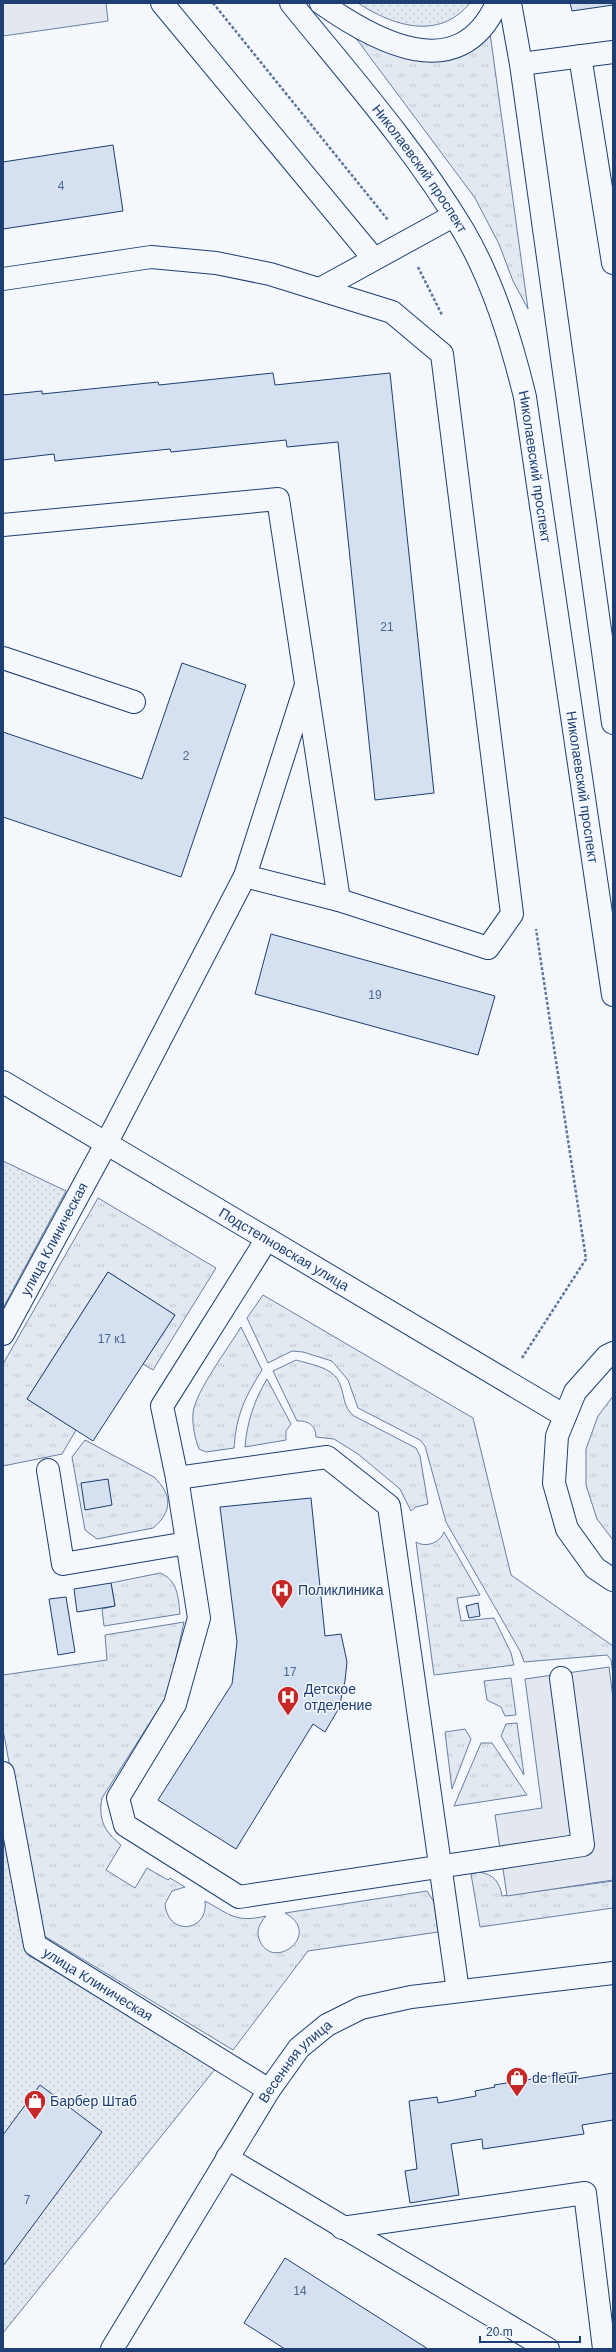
<svg xmlns="http://www.w3.org/2000/svg" width="616" height="2352" font-family="Arial,sans-serif">
  <defs>
    <pattern id="grass-tufts" width="24" height="20" patternUnits="userSpaceOnUse"><rect width="24" height="20" fill="#e3e9f0"/><path d="M3 7l-1-3M5 7V3M7 7l1-3M15 17l-1-3M17 17v-4M19 17l1-3" fill="none" stroke="#c2c9d1"/></pattern>
    <pattern id="park-dots" width="8" height="8" patternUnits="userSpaceOnUse"><rect width="8" height="8" fill="#e3e9f0"/><path d="M2 2h.1M6 6h.1" fill="none" stroke="#c2c9d1" stroke-width="1.8" stroke-linecap="round"/></pattern>
  </defs>
  <rect width="100%" height="100%" fill="#f4f7fb"/>
  <g fill="url(#grass-tufts)" stroke="#687fa3">
    <path d="M490 33 528 309 513 281 499 244 475 198 355 37C403 58 449 80 490 33Z"/>
    <polygon points="98,1198 216,1268 153,1370 143,1364 175,1315 108,1272 27,1399 76,1430 62,1454 3,1466 3,1364"/>
    <polygon points="263,1295 473,1418 511,1575 613,1646 613,1675 611,1660 607,1655 524,1662 520,1651 446,1522 425,1446 420,1440 358,1408 348,1380 332,1361 303,1352 292,1351 268,1363 247,1318"/>
    <path d="M241 1327 262 1370C245 1397 236 1415 234 1448L206 1452 199 1449C195 1439 192 1424 193 1413 195 1392 229 1347 241 1327Z"/>
    <path d="M296 1360C309 1364 331 1367 338 1380 345 1392 342 1407 354 1416L416 1448 420 1456 428 1504 416 1507 411 1511 400 1489 358 1454 334 1439 316 1437C316 1425 307 1420 297 1421L273 1371Z"/>
    <path d="M267 1379 291 1424 286 1431V1440L245 1447C247 1422 254 1401 267 1379Z"/>
    <polygon points="613,1396 613,1540 597,1519 586,1485 586,1449 598,1416"/>
    <path d="M85 1440 154 1477C172 1494 173 1512 153 1528L97 1539 85 1530 72 1457Z"/>
    <path d="M444 1532 480 1595 457 1598 461 1621 494 1618 511 1653 514 1665 434 1675 416 1542C426 1548 440 1543 444 1532Z"/>
    <path d="M160 1573C178 1580 178 1597 180 1614L104 1626 102 1609 115 1606 111 1583Z"/>
    <path d="M184 1622 168 1694 102 1798C98 1819 104 1831 121 1845L106 1870 135 1888 147 1868 168 1880 170 1878 185 1887 172 1891 165 1904C168 1937 209 1932 205 1901 231 1915 236 1923 266 1916 260 1923 256 1930 259 1939 272 1974 324 1934 285 1913L427 1891 434 1902 438 1932 308 1951 233 2050 41 1934 3 1730V1675L107 1660 105 1635Z"/>
    <polygon points="511,1678 516,1715 505,1716 501,1707 487,1700 484,1681"/>
    <polygon points="517,1723 524,1775 501,1736 506,1724"/>
    <polygon points="465,1729 471,1739 452,1789 445,1732"/>
    <polygon points="481,1743 492,1743 527,1795 454,1806"/>
    <path d="M479 1872C493 1874 500 1882 502 1896L613 1881V1908L480 1927 471 1874Z"/>
  </g>
  <g fill="url(#park-dots)" stroke="#687fa3">
    <path d="M358 3H470C439 41 393 26 358 3Z"/>
    <polygon points="3,1161 66,1191 3,1308"/>
    <polygon points="3,1830 28,1955 216,2068 3,2333"/>
  </g>
  <g fill="#e3e8f0" stroke="#687fa3">
    <polygon points="3,3 106,3 108,21 3,36"/>
    <polygon points="609,1667 613,1698 613,1880 507,1896 495,1815 542,1808 525,1679"/>
  </g>
  <g fill="#d5e0f0" stroke="#1d3f73">
    <polygon points="570,3 613,3 613,5 572,11"/>
    <polygon points="113,145 123,211 3,229 3,162"/>
    <polygon points="273,373 275,385 390,373 434,793 375,800 338,442 287,447 286,440 171,452 170,449 55,461 54,454 3,460 3,395 42,391 42,394 158,382 159,385"/>
    <polygon points="182,663 246,685 181,877 3,817 3,732 142,779"/>
    <polygon points="271,934 495,996 478,1055 255,994"/>
    <polygon points="108,1272 175,1315 93,1441 27,1399"/>
    <polygon points="108,1479 112,1505 85,1510 81,1483"/>
    <polygon points="311,1498 325,1636 341,1634 347,1662 345,1681 339,1708 325,1732 313,1724 236,1849 158,1800 232,1684 237,1642 220,1507"/>
    <polygon points="111,1583 115,1606 77,1612 74,1589"/>
    <polygon points="66,1597 75,1652 58,1655 49,1599"/>
    <polygon points="478,1603 480,1616 469,1618 466,1606"/>
    <polygon points="576,2072 577,2079 613,2073 613,2120 582,2125 584,2134 483,2149 482,2139 451,2144 459,2195 410,2203 405,2171 417,2169 409,2101 437,2097 438,2103 476,2096 475,2091 495,2087 494,2085"/>
    <polygon points="40,2085 102,2132 3,2266 3,2135"/>
    <polygon points="285,2258 428,2349 285,2349 244,2323"/>
  </g>
  <g fill="none" stroke-linecap="round" stroke-linejoin="round">
    <g stroke="#1d3f73" stroke-width="24">
      <g id="minor">
        <polyline points="162,3 374,259"/>
        <polyline points="580,56 613,263"/>
        <polyline points="521,64 613,52"/>
        <polyline points="3,279 151,257 216,263 270,274 392,312 442,354 512,914 488,948 339,900"/>
        <polyline points="320,289 453,216"/>
        <polyline points="3,525 278,499 339,900 245,876 106,1144 3,1334"/>
        <polyline points="3,658 134,702"/>
        <polyline points="245,876 305,688"/>
        <path id="s1" d="M3 1082 565 1416"/>
        <polyline points="267,1239 162,1406 177,1478 199,1618 175,1704 118,1798 125,1825 239,1897 583,1845 561,1678"/>
        <polyline points="48,1470 63,1564 187,1543"/>
        <polyline points="177,1478 327,1457 389,1506 458,1991"/>
        <path id="s2" d="M3 1773 35 1945 269 2090"/>
        <polyline points="227,2158 548,2349"/>
        <polyline points="342,2228 585,2193 604,2349"/>
        <path id="s3" d="M112 2349 269 2090 299 2048 327 2025 361 2008 411 1997 613 1973"/>
      </g>
    </g>
    <g stroke="#1d3f73" stroke-width="24">
      <g id="major">
        <path id="s4" d="M291 3C351 77 414 148 463 230 493 281 511 340 525 397L613 995"/>
        <path d="M321 3C375 41 459 88 497 3"/>
        <polyline points="510,3 521,64 613,723"/>
        <polyline points="613,1353 607,1356 575,1392 557,1436 554,1483 567,1529 595,1568 613,1580"/>
      </g>
    </g>
    <g stroke="#5e769c" stroke-width="2.5" stroke-dasharray="3 2" stroke-linecap="butt">
      <polyline points="213,3 388,220"/>
      <polyline points="418,267 442,315"/>
      <polyline points="522,1358 586,1259 536,929"/>
    </g>
    <use href="#minor" stroke="#f4f7fb" stroke-width="22"/>
    <use href="#major" stroke="#f4f7fb" stroke-width="22"/>
  </g>
  <defs>
    <g id="hospital-pin" transform="scale(1.15)"><path d="M0 17L-7.5 6A9.5 9.5 0 1 1 7.5 6Z" fill="#c62828" stroke="#f4f7fb"/><path d="M-5-5h3v3.5h4V-5h3V5h-3V1.5h-4V5h-3Z" fill="#fff"/></g>
    <g id="shop-pin" transform="scale(1.15)"><path d="M0 17L-7.5 6A9.5 9.5 0 1 1 7.5 6Z" fill="#c62828" stroke="#f4f7fb"/><path d="M-5-2.5h2.3a2.7 3.5 0 0 1 5.4 0H5L5.5 6h-11ZM-1.5-2.5h3a1.5 2.3 0 0 0-3 0Z" fill="#fff"/></g>
  </defs>
  <g fill-rule="evenodd">
    <use href="#hospital-pin" x="282" y="1590"/>
    <use href="#hospital-pin" x="288" y="1697"/>
    <use href="#shop-pin" x="517" y="2078"/>
    <use href="#shop-pin" x="35" y="2101"/>
  </g>
  <g text-anchor="middle" dominant-baseline="central" stroke-width="3" stroke-linejoin="round" paint-order="stroke">
    <g font-size="12" fill="#4b6792">
      <text x="61" y="186">4</text>
      <text x="387" y="627">21</text>
      <text x="186" y="756">2</text>
      <text x="375" y="995">19</text>
      <text x="112" y="1339">17 к1</text>
      <text x="290" y="1672">17</text>
      <text x="27" y="2200">7</text>
      <text x="300" y="2291">14</text>
    </g>
    <g font-size="14" fill="#1d3f73" stroke="#f4f7fb">
      <text stroke="none"><textPath href="#s4" startOffset="210">Николаевский проспект</textPath></text>
      <text stroke="none"><textPath href="#s4" startOffset="534">Николаевский проспект</textPath></text>
      <text stroke="none"><textPath href="#s4" startOffset="858">Николаевский проспект</textPath></text>
      <text transform="translate(54 1239) rotate(-62)">улица Клиническая</text>
      <text stroke="none"><textPath href="#s1" startOffset="327">Подстепновская улица</textPath></text>
      <text stroke="none"><textPath href="#s2" startOffset="249">улица Клиническая</textPath></text>
      <text stroke="none"><textPath href="#s3" startOffset="342">Весенняя улица</textPath></text>
    </g>
    <g font-size="14" fill="#1d3f73" stroke="#f4f7fb" text-anchor="start">
      <text x="298" y="1590">Поликлиника</text>
      <text x="304" y="1689">Детское<tspan x="304" dy="16">отделение</tspan></text>
      <text x="532" y="2078">de fleur</text>
      <text x="50" y="2101">Барбер Штаб</text>
    </g>
  </g>
  <rect width="616" height="2352" fill="none" stroke="#1d3f73" stroke-width="8"/>
  <path d="M480 2336v6h100v-6" fill="none" stroke="#1d3f73" stroke-width="2"/>
  <text x="486" y="2336" font-size="12" fill="#1d3f73" stroke="#f4f7fb" stroke-width="3" paint-order="stroke">20 m</text>
</svg>
